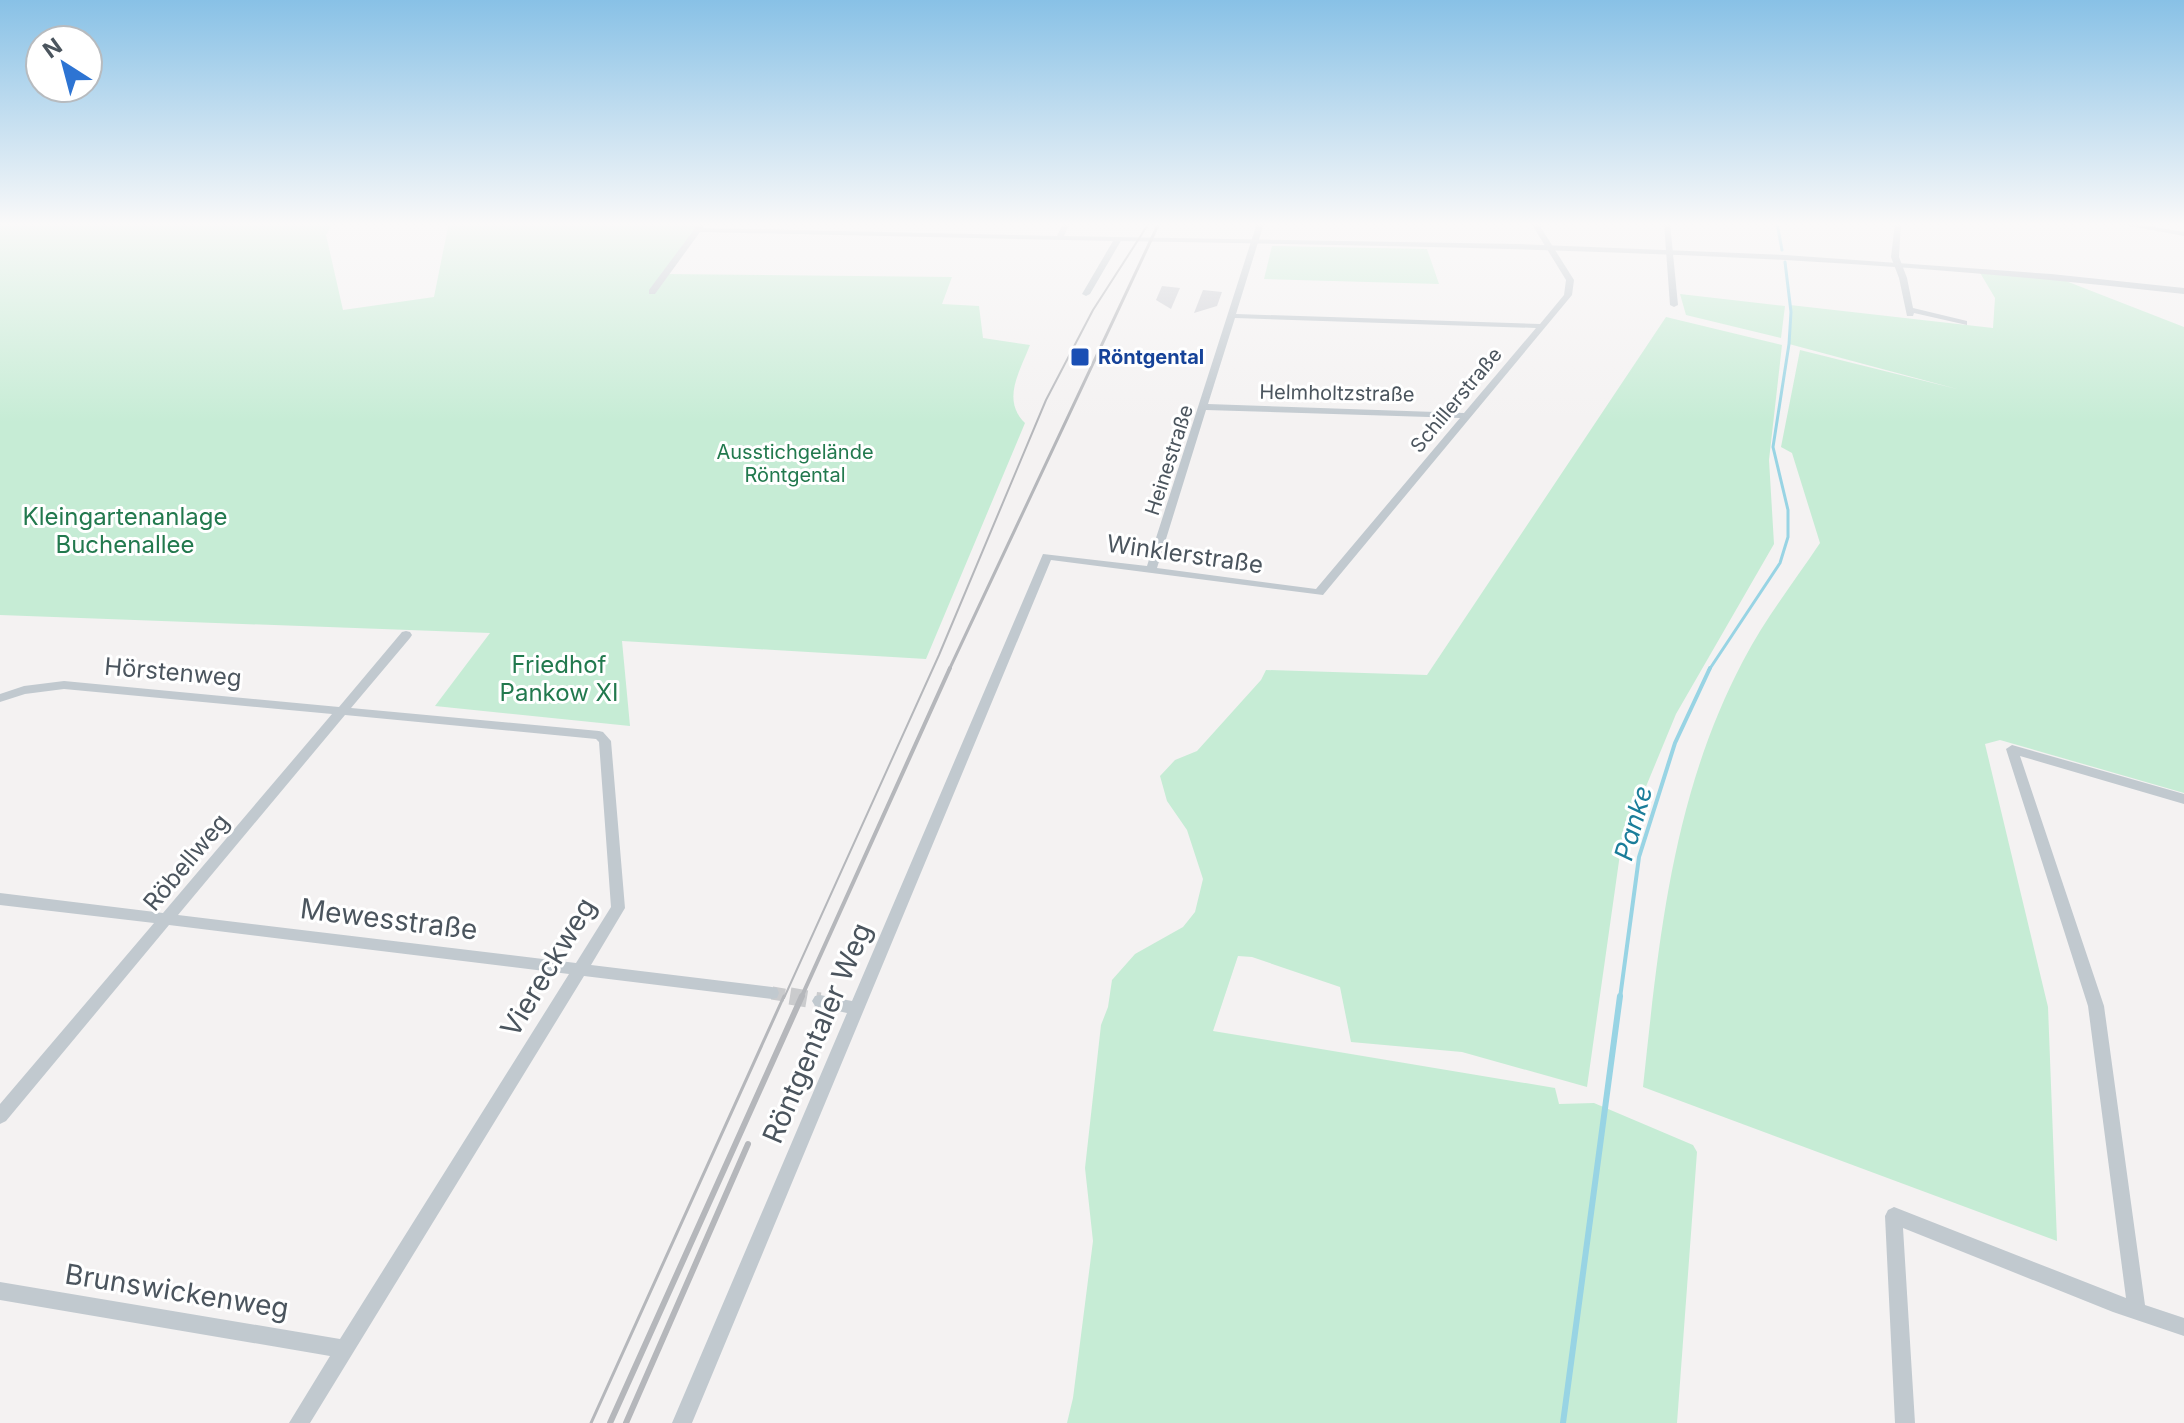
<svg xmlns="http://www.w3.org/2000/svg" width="2184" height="1423" font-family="Inter,sans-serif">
  <rect width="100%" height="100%" fill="#f4f2f2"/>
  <g fill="#c6ecd5">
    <path d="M0 223H333L326 235 343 310 434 297 448 227 451 223H700L663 274 952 277 942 304 979 306 983 338 1030 345C1020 371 1001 400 1025 423L926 659 622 641 630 726 435 706 490 633 0 615Z"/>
    <polygon points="1272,246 1427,249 1439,284 1264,279"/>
    <path d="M1979 271 2053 276 2184 327V793L2000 740 1985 744 2048 1007 2057 1241 1643 1087C1659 939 1672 796 1743 661 1764 620 1794 582 1820 543L1792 453 1781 447 1800 350 1957 389 1789 344 1790 305 1993 328 1995 298Z"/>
    <polygon points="1680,294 1785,306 1781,338 1686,315"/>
    <polygon points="1666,317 1782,345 1769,460 1774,544 1676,714 1621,847 1587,1087 1462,1052 1351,1042 1340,987 1252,957 1238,956 1213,1031 1555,1088 1559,1104 1594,1103 1693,1145 1697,1152 1677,1423 1067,1423 1073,1398 1093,1241 1085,1168 1101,1025 1108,1007 1112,980 1135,954 1183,927 1195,912 1203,879 1187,830 1167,801 1160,776 1175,760 1197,751 1261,680 1266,670 1427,675"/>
  </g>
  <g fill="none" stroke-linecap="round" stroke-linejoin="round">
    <g stroke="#98d4e4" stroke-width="3">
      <polyline points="1777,223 1782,250"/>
      <polyline points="1709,670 1780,563 1788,537 1788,510 1773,447 1789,344 1791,312 1785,262"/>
    </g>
    <polyline stroke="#98d4e4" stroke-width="4" points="1620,998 1639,857 1675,743 1710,668"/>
    <polyline stroke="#98d4e4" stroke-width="6" points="1563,1423 1620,996"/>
  </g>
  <g fill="#ccced4">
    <polygon points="1162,286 1180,288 1171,309 1156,300"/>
    <polygon points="1203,290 1222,292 1217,306 1194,313"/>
  </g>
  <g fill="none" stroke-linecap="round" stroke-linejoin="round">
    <polyline stroke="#cacbcd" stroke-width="13" stroke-dasharray="13 7" stroke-linecap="butt" points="772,993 802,998"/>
    <polyline stroke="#cacbcd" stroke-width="17" stroke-dasharray="17 9" stroke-linecap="butt" points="790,996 820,1001"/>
    <g fill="#c1c9cf" fill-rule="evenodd">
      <polygon points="699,223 706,223 703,228 1057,236 1063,223 1070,223 1064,236 1118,237 1122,239 1090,294 1086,296 1082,294 1113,241 700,232 655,294 649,294 649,290"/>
      <path d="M1257 223H1264L1236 314 1540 324 1564 295 1566 280 1531 223H1538L1574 280 1572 295 1323 595 1051 560 692 1423H672L847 1013 815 1006 812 1001 815 996 820 995 852 1001 1043 554 1147 566ZM1235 318 1536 328 1464 413 1208 404ZM1206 410 1460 418 1316 589 1157 568Z"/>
      <polygon points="1664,223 1670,223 1678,305 1674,307 1670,305"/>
      <polygon points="1895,223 1901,223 1899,257 1907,278 1913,308 1967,321 1967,325 1914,313 1913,316 1907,316 1899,278 1891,257"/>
      <polygon points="2113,223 2131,223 2184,232 2184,236"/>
      <path d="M406 631 410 632 412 635 410 638 351 708 599 731 603 732 611 741 625 908 591 965 772 987 777 988 779 993 777 998 772 999 584 976 310 1423H289L330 1356 0 1300V1282L340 1339 569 974 169 925 6 1121 0 1124V1104L154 923 0 905V893L163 913 332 714 64 689 25 694 0 702V694L24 686 64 681 339 707 402 632ZM345 715 596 739 599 742 611 907 576 963 178 915Z"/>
      <polygon points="2012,745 2184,794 2184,804 2020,756 2104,1006 2145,1305 2184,1318 2184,1336 2113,1312 1903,1228 1915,1423 1895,1423 1885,1216 1888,1210 1894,1207 2126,1298 2088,1006 2006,749"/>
    </g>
    <path fill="#c1c9cf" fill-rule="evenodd" d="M1115 237 1518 244 1785 255 2051 274 2184 288V294C2051 279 1918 267 1785 260 1563 248 1340 245 1118 241H1115Z"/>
    <polyline stroke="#b5b7bb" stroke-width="2" points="784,998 939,655 1046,400 1093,310 1149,223"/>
    <polyline stroke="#b5b7bb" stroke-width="3" points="591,1423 784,996"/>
    <polyline stroke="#b5b7bb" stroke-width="3" points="949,670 1159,223"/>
    <polyline stroke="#b5b7bb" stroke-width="4" points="801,998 950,668"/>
    <g stroke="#b5b7bb" stroke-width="6">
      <polyline points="610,1423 802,996"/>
      <polyline points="626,1423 748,1144"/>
    </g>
  </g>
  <linearGradient id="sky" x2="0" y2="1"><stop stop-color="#88c1e6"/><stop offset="0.53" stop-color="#faf9f9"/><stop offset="1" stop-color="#faf9f9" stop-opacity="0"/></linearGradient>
  <rect width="2184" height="423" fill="url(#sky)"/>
  <rect fill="#1a4fb4" stroke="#fff" stroke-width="3" x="1070" y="347" width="20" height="20" rx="4"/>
  <g text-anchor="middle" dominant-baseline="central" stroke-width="6" stroke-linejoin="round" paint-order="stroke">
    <g font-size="20" font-weight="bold" fill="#164399" stroke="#fff" text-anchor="start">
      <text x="1098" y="357">Röntgental</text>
    </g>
    <g font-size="20" fill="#4b555e" stroke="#fff">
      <text transform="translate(1337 393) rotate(1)">Helmholtzstraße</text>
      <text transform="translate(1456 400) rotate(-50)">Schillerstraße</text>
      <text transform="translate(1169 460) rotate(-72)">Heinestraße</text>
    </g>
    <g font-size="20" fill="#22794e" stroke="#fff">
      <text x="795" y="452">Ausstichgelände<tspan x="795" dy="23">Röntgental</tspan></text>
    </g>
    <g font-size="24" fill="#22794e" stroke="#fff">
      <text x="125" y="516">Kleingartenanlage<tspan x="125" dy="28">Buchenallee</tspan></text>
      <text x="559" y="664">Friedhof<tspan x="559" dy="28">Pankow XI</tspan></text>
    </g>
    <g font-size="24" fill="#4b555e" stroke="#fff">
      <text transform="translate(1185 554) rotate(8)">Winklerstraße</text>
      <text transform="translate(173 672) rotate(5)">Hörstenweg</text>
      <text transform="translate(186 862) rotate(-50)">Röbellweg</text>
    </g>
    <g font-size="26" font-style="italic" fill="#1a7d9a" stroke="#fff">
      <text transform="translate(1633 823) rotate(-74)">Panke</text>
    </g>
    <g font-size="28" fill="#4b555e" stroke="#fff">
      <text transform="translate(389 919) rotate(7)">Mewesstraße</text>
      <text transform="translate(548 967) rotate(-59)">Viereckweg</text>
      <text transform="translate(817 1033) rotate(-67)">Röntgentaler Weg</text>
      <text transform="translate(177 1291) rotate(9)">Brunswickenweg</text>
    </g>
  </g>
  <g transform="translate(64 64) rotate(324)"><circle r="38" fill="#ffffff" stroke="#b7bbbf" stroke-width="2"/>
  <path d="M0-6L14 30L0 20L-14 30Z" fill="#2d74d3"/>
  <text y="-12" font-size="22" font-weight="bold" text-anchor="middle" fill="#4b555e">N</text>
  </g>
</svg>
